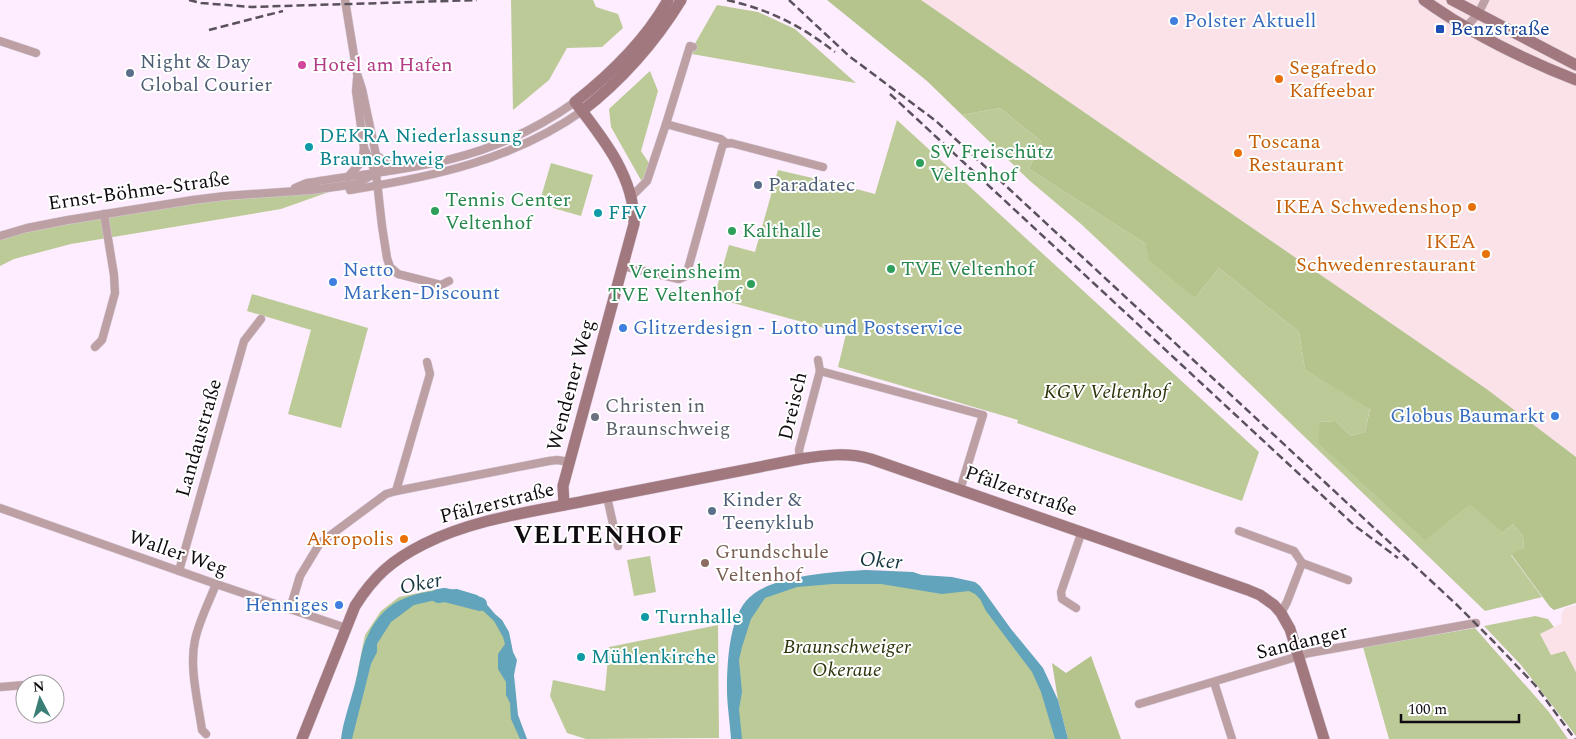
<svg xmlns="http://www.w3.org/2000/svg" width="1576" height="739" font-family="Spectral,serif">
  <rect width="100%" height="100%" fill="#fdedfe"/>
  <g fill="#fbe2e9">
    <polygon points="921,0 1576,0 1576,457 1488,390"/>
    <polygon points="1576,605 1576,672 1565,651 1551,655 1540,634 1562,623 1561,615 1565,608"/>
  </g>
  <g fill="#bcca98">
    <polygon points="511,0 593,0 596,7 618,14 623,28 602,47 567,48 549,80 513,110"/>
    <polygon points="717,5 758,12 795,29 856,83 692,54 693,47"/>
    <polygon points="650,71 658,91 641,151 649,163 642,182 611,127 609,109"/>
    <polygon points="1000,108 1041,141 1029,169 1146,244 1195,298 1219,268 1299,332 1305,370 1370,408 1365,432 1351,436 1336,421 1320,422 1470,503 1502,533 1513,524 1523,536 1524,548 1511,555 1542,597 1485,611 1194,330 1081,224 1030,181 962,115"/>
    <polygon points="897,120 1259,452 1242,501 1017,423 1018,420 838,367 846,334 733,303 716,290 729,245 755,252 778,170 834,183 875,194"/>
    <polygon points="551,163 593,175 581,216 539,204"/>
    <polygon points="286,191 329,192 281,209 71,244 14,259 0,266 0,237 68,220"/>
    <polygon points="252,294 368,328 341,428 288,414 311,330 247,311"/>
    <polygon points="650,556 656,592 634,596 627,560"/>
    <polygon points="854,577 969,587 979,595 1041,671 1062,739 734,739 727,692 742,622 762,595 794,583"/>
    <polygon points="433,590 456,590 503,622 517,715 526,739 344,739 365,635 381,611 399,597"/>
    <polygon points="1535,616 1548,619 1554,627 1540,634 1551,655 1565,651 1576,672 1576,736 1521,665 1484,626"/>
    <polygon points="718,625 719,738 586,739 567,733 550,696 553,680 605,691 609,647"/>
    <polygon points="1475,628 1549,712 1568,739 1389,739 1363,647"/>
  </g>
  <g fill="#b4c48c">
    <polygon points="827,0 921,0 1488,390 1576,457 1576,603 1554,610 1550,607 1511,554 1524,548 1523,536 1513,524 1502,533 1470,504 1425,540 1318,443 1320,422 1336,421 1351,436 1365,432 1370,409 1305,370 1299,332 1219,268 1195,298 1149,260 1146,244 1029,169 1041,141 1000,108 962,115 927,81"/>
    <polygon points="1091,656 1121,739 1068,739 1058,700 1052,663 1066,673"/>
  </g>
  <g fill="#61a4bb">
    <path d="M866 570 913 572 922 575 952 577 975 582 980 586 1011 629 1043 668 1058 700 1068 739H1055L1041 692 1032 672 986 611 980 599 975 594 969 591 942 594 881 584H833L797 587 765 598 751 619 742 647 739 660 742 692 739 709 742 739H731C730 722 727 706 727 689 727 664 729 621 746 601 767 575 834 572 866 570Z"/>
    <path d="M457 589 477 595 483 600 495 614 502 620 509 632 513 652 517 660 514 675 518 715 527 739H520L511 719 510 703 506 695V682L498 669V654L505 644 503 637 494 621 478 606 459 599 452 598 440 599 414 605 391 622 377 644V652L371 664 352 739H341C343 721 352 697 356 680 360 665 361 648 368 635 386 596 418 591 457 589Z"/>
  </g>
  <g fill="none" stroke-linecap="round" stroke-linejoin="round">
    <polyline stroke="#61a4bb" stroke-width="14" points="438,596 445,595 480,604"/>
    <g stroke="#d7c9d8" stroke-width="9">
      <g id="street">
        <polyline points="345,0 357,74 362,89 376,155 396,169"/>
        <polyline points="1465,28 1478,14 1485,0"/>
        <polyline points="0,41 36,53"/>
        <polyline points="666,124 690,46 693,47"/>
        <polyline points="364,148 376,173 382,226 387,258 390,267 398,274 441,285 449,281"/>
        <polyline points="348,177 362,161 364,148 356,91 357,79"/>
        <path d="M295 188 307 183C355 175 404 171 451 159 495 148 537 129 575 102"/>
        <path d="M350 190C432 177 513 160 582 111"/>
        <polyline points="631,197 647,181 666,124 721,139 726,143"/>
        <polyline points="0,236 27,228 68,220 193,200 225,196 312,190 356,184 376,173 382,160"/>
        <polyline points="623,266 679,279 686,276 722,147 724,144 731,143 823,167"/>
        <polyline points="95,347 102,340 115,293 114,275 104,214"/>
        <polyline points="820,371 983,415 960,490"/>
        <polyline points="800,459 799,450 820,371 818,360"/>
        <polyline points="396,491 430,374 427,362"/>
        <polyline points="607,497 618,546"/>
        <polyline points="0,508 216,584 346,628"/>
        <polyline points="1239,531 1294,551 1302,563"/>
        <polyline points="179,571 244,341 261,319"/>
        <polyline points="1076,608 1062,599 1061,592 1082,531"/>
        <polyline points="290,609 300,576 320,543 386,494 396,491 549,461 557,460 570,462"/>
        <polyline points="1281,613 1287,602 1302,563 1348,580"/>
        <polyline points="1214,682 1232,739"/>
        <polyline points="0,687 25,685"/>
        <polyline points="1139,704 1309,653 1476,623"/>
        <path d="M206 734 202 730C198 702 189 667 195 640 199 621 209 602 216 584"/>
      </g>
    </g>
    <g stroke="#d7c9d8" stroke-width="12">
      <g id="secondary">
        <path d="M1424 0C1470 33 1523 59 1576 80"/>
        <polyline points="1452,0 1576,65"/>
        <path d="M582 111C623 79 654 44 681 0"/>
        <path d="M564 505 563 486 634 224C635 177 602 137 575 102 612 73 645 41 668 0"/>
        <path d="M302 739 355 606C374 576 392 560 424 544 474 519 531 512 585 501 657 487 728 473 800 459 825 455 847 452 871 459L1248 590 1260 595 1274 605 1281 613 1290 629 1324 739"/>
      </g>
    </g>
    <use href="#street" stroke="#bda0a4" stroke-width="8"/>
    <use href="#secondary" stroke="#a1787e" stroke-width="11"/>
    <g stroke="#5a525b" stroke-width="2.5" stroke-dasharray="8 4" stroke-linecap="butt">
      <polyline points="189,0 201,3 252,7 477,0"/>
      <path d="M727 0C770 10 800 25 835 52"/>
      <polyline points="789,0 849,56 936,121 1457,605 1494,642 1535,685 1575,739"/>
      <polyline points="209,30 283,11"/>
      <polyline points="890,94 1354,525 1398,558"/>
    </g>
  </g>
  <g fill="#3f7fe0" stroke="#fff" stroke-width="2">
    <circle cx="1174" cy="21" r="5"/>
    <circle cx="333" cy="282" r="5"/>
    <circle cx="623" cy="328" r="5"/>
    <circle cx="1555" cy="416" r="5"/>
    <circle cx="339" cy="605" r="5"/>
  </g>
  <rect fill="#1a4fb4" stroke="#fff" stroke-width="2" x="1435" y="24" width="10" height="10" rx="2.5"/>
  <circle fill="#d1479c" stroke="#fff" stroke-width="2" cx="302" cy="65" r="5"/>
  <g fill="#5c6f8a" stroke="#fff" stroke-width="2">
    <circle cx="130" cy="73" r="5"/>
    <circle cx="758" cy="185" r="5"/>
    <circle cx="712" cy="511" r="5"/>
  </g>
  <g fill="#e8710a" stroke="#fff" stroke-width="2">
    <circle cx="1279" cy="79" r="5"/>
    <circle cx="1238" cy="153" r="5"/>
    <circle cx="1472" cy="207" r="5"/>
    <circle cx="1486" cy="254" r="5"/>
    <circle cx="404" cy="539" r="5"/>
  </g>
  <g fill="#0f9aa8" stroke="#fff" stroke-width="2">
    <circle cx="309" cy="147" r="5"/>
    <circle cx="598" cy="213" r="5"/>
    <circle cx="645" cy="617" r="5"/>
    <circle cx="581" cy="657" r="5"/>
  </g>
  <g fill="#2e9e5b" stroke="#fff" stroke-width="2">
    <circle cx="920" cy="163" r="5"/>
    <circle cx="435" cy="211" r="5"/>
    <circle cx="732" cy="231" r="5"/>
    <circle cx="891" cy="269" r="5"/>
    <circle cx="751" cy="284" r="5"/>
  </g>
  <circle fill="#6b7280" stroke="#fff" stroke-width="2" cx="595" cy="417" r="5"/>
  <circle fill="#8d6e63" stroke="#fff" stroke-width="2" cx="705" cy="563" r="5"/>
  <g text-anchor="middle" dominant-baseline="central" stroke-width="4" stroke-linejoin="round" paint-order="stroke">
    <g font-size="20" fill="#366cbe" stroke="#fff" text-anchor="start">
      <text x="1184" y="21">Polster Aktuell</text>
      <text x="343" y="270">Netto<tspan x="343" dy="23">Marken-Discount</tspan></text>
      <text x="633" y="328">Glitzerdesign - Lotto und Postservice</text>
      <text x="1545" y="416" text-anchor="end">Globus Baumarkt</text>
      <text x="329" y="605" text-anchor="end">Henniges</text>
    </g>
    <g font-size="20" fill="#164399" stroke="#fff" text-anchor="start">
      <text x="1450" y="29">Benzstraße</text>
    </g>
    <g font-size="20" fill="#4e5e75" stroke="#fff" text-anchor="start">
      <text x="140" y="62">Night &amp; Day<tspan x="140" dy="23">Global Courier</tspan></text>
      <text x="768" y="185">Paradatec</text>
      <text x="722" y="500">Kinder &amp;<tspan x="722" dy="23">Teenyklub</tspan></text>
    </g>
    <g font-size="20" fill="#b23c85" stroke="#fff" text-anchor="start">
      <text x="312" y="65">Hotel am Hafen</text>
    </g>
    <g font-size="20" fill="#c56008" stroke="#fff" text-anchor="end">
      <text x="1289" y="68" text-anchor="start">Segafredo<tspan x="1289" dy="23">Kaffeebar</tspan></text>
      <text x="1248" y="142" text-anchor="start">Toscana<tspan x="1248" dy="23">Restaurant</tspan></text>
      <text x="1462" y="207">IKEA Schwedenshop</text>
      <text x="1476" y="242">IKEA<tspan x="1476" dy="23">Schwedenrestaurant</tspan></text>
      <text x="394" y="539">Akropolis</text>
    </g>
    <g font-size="20" fill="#0d838f" stroke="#fff" text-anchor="start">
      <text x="319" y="136">DEKRA Niederlassung<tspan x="319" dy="23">Braunschweig</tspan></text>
      <text x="608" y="213">FFV</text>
      <text x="655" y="617">Turnhalle</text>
      <text x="591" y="657">Mühlenkirche</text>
    </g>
    <g font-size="20" fill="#27864d" stroke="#fff" text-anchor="start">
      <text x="930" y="152">SV Freischütz<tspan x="930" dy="23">Veltenhof</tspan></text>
      <text x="445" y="200">Tennis Center<tspan x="445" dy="23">Veltenhof</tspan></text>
      <text x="742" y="231">Kalthalle</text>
      <text x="901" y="269">TVE Veltenhof</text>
      <text x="741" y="272" text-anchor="end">Vereinsheim<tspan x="741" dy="23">TVE Veltenhof</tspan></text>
    </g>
    <g font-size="20" fill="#100b10" stroke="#fff">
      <text transform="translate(139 191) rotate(-8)">Ernst-Böhme-Straße</text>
      <text transform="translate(571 385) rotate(-75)">Wendener Weg</text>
      <text transform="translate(793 406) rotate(-77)">Dreisch</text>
      <text transform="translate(199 438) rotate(-74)">Landaustraße</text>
      <text transform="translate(1021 491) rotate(19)">Pfälzerstraße</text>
      <text transform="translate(497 503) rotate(-14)">Pfälzerstraße</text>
      <text transform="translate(178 553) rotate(19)">Waller Weg</text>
      <text transform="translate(1302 642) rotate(-14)">Sandanger</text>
    </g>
    <g font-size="20" font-style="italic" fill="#2b3309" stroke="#fff">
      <text x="1106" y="392">KGV Veltenhof</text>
      <text x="847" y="647">Braunschweiger<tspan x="847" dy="23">Okeraue</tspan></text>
    </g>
    <g font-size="20" fill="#5b616d" stroke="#fff" text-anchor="start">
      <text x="605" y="406">Christen in<tspan x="605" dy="23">Braunschweig</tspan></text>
    </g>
    <g font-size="20" fill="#785e54" stroke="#fff" text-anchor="start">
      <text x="715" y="552">Grundschule<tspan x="715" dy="23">Veltenhof</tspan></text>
    </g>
    <g font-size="21" font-style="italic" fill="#143540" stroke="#fff">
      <text transform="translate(881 561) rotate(5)">Oker</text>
      <text transform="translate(421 584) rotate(-11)">Oker</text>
    </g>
    <g font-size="25" font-weight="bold" letter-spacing="1" fill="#100b10" stroke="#fff">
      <text x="599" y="536">VELTENHOF</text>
    </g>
  </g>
  <g transform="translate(40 699) rotate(354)"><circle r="24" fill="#ffffff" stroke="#9f9d9f"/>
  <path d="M0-4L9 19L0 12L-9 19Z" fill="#3a7f75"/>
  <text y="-8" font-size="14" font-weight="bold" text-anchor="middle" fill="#100b10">N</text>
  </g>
  <path d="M1401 714v8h118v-8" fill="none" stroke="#100b10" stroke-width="2.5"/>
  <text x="1408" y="714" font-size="15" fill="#100b10" stroke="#ffffff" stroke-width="4" paint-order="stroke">100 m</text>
</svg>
